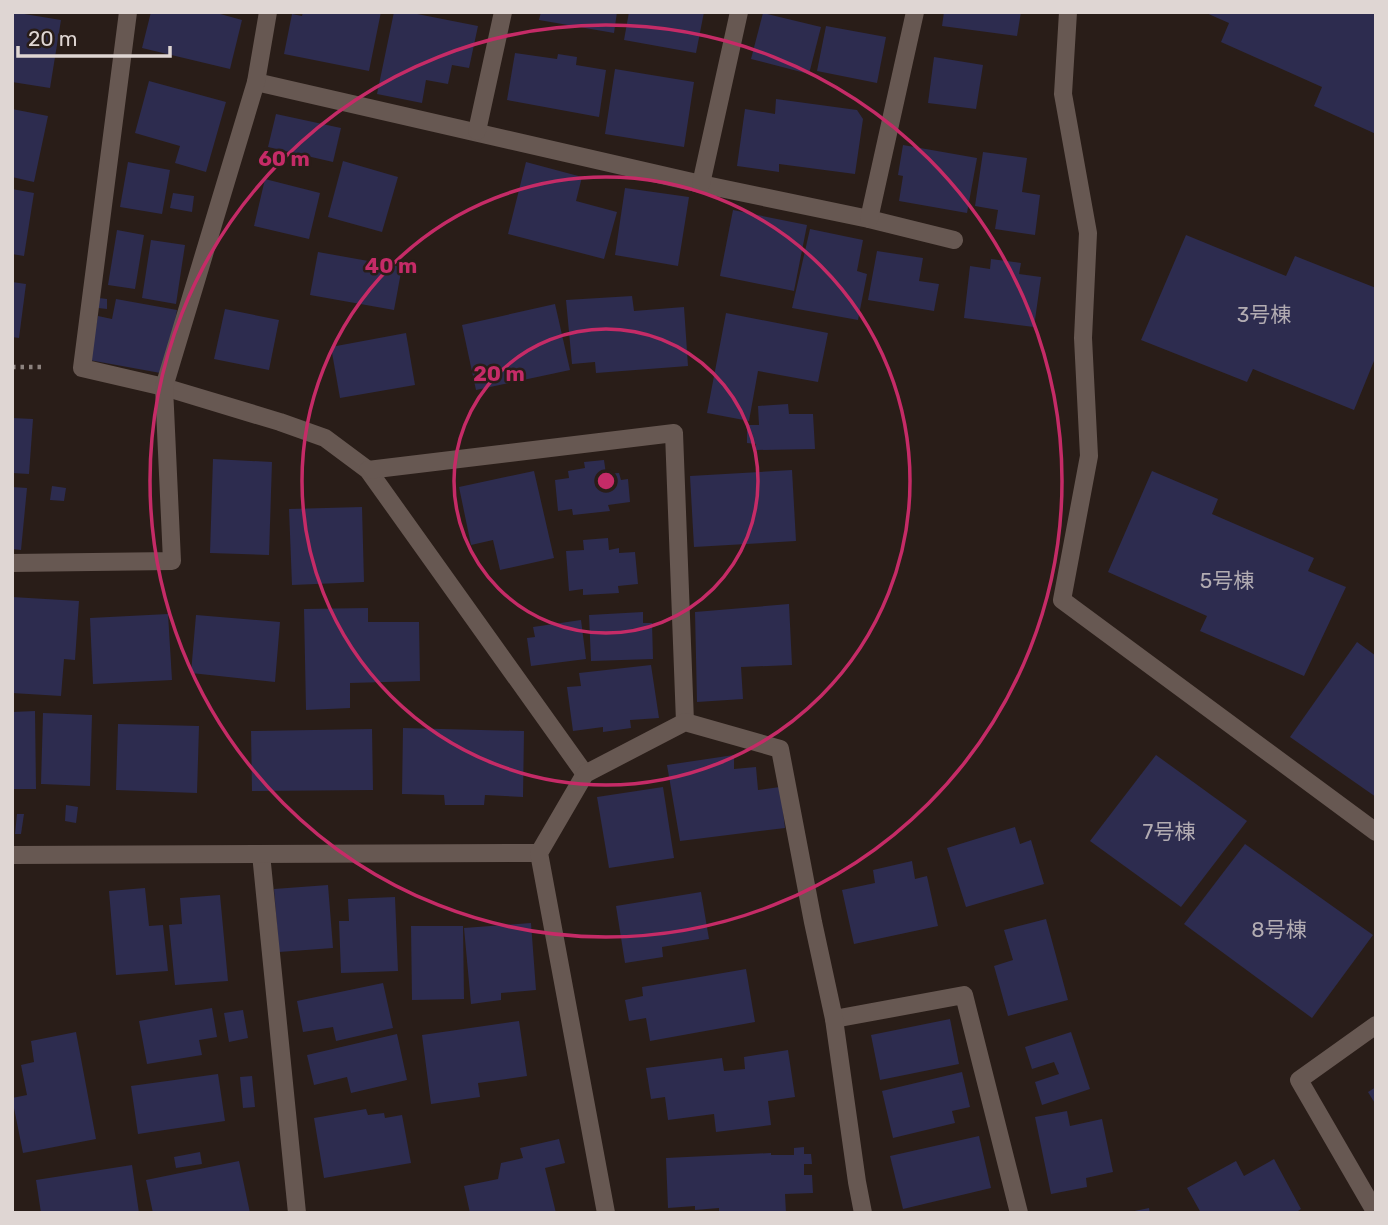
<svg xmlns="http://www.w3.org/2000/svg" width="1388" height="1225" font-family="Rubik,'Noto Sans JP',sans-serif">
  <rect width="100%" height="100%" fill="#291d18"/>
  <g fill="#2d2c4f">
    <polygon points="12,12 61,20 50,88 12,82"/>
    <polygon points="151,12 213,12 242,20 230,69 142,48"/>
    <polygon points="303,12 381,12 369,71 284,54 292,14 302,16"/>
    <polygon points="394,12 407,12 478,26 469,68 452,65 448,84 426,80 422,103 377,94"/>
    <polygon points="541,12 617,12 614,33 539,20"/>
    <polygon points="629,12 704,12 696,53 624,40"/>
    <polygon points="944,12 1021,12 1017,36 942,26"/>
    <polygon points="1204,12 1376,12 1376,134 1314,106 1322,87 1221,42 1229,23"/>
    <polygon points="763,13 821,27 809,74 751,59"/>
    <polygon points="826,26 886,37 877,83 817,71"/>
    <polygon points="515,53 557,59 558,54 577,57 576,65 606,70 599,117 507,100"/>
    <polygon points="934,57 983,65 976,109 928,103"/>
    <polygon points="615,69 694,82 684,147 605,134"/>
    <polygon points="149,81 226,102 206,172 175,163 180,146 135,133"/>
    <polygon points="776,99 857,110 863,119 855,174 779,164 779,172 737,166 745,109 775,114"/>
    <polygon points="12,109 48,116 34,182 12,177"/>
    <polygon points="276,114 341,128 333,162 268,147"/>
    <polygon points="903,145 977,158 967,213 899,201 903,176 898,175"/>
    <polygon points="983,152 1027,158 1022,192 1040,195 1035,235 995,229 998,210 975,206"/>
    <polygon points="343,161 398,177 382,232 328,217"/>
    <polygon points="128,162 170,170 162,214 120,207"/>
    <polygon points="526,162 582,177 576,201 617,212 604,259 508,234"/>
    <polygon points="265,179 320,193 309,239 254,226"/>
    <polygon points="625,188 689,197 678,266 615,255"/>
    <polygon points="12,189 34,193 24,256 12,254"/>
    <polygon points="173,193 194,196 192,212 170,208"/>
    <polygon points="733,210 807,225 794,291 720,276"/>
    <polygon points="810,229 863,240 857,271 867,274 858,320 792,308"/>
    <polygon points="117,230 144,235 135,289 108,285"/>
    <polygon points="1186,235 1286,276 1295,256 1376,288 1376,356 1354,410 1253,369 1247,382 1141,340"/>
    <polygon points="151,240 185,245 176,304 142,298"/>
    <polygon points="877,251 923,258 919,281 939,284 934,311 868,300"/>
    <polygon points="318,252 402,267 394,310 310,295"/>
    <polygon points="991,259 1021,263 1019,274 1041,277 1034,327 964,318 970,266 990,269"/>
    <polygon points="12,282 26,284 19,338 12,337"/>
    <polygon points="632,296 634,311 684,307 688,366 596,373 595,362 572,364 566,300"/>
    <polygon points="99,298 107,299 107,309 98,308"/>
    <polygon points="116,299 177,310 166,374 89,360 98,316 112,319"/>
    <polygon points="555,304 570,370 476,390 462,325"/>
    <polygon points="225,309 279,320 269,370 214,359"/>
    <polygon points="726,313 828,333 818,382 758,371 749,421 707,413"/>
    <polygon points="406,333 415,385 340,398 331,347"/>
    <polygon points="788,404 789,414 813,414 815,449 756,450 756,444 747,443 747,425 759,425 758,406"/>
    <polygon points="12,418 33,419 29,474 12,473"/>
    <polygon points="213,459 272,462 269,555 210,553"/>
    <polygon points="604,460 606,474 619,473 621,480 628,479 630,502 608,505 610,511 573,515 572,509 558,511 555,480 569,478 568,471 585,468 584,462"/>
    <polygon points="792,470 796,541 694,547 690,476"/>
    <polygon points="534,471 554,558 500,570 493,540 471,545 459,487"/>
    <polygon points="1152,471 1218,499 1212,514 1314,558 1308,571 1346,587 1304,676 1200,631 1207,616 1108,572"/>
    <polygon points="52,486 66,488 64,501 50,500"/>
    <polygon points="12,487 27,488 21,550 12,549"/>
    <polygon points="362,507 364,582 292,585 289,509"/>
    <polygon points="608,538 609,550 619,548 619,553 635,552 638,584 618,586 619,593 583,595 583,589 569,591 566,551 584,550 583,540"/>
    <polygon points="12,597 79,601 75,660 64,659 61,696 12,693"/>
    <polygon points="789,604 792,665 741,667 743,699 697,702 695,612"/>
    <polygon points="368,608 368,622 419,622 420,681 350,683 350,708 306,710 304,609"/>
    <polygon points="643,612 643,623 652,623 653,659 591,661 589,615"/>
    <polygon points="168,614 172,680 93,684 90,618"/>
    <polygon points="196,615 280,622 275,682 191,673"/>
    <polygon points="581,620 586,659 531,666 527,638 535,637 533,627"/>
    <polygon points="1357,642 1376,656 1376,797 1290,737"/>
    <polygon points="651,665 659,718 630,720 631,728 603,732 603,727 573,731 567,687 581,686 579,673"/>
    <polygon points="35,711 36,789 12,789 12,712"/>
    <polygon points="43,713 92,715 90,786 41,784"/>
    <polygon points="118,724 199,726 197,793 116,790"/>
    <polygon points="403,728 524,731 523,797 485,795 484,805 445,805 444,795 402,794"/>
    <polygon points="372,729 373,790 252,791 251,731"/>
    <polygon points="734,755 734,769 756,767 758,790 780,787 785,828 680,841 667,765"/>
    <polygon points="1156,755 1247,821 1181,907 1090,841"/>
    <polygon points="663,787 674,858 609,868 597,797"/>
    <polygon points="66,805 78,807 76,823 65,821"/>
    <polygon points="17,814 24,814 21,834 15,834"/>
    <polygon points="1015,827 1020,844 1031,840 1044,884 966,907 947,848"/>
    <polygon points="1245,844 1373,935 1312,1018 1184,924"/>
    <polygon points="912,861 915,879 927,876 938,926 854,944 842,890 875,883 873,870"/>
    <polygon points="328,885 333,948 279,952 274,889"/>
    <polygon points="145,888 149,926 163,925 168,971 116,975 109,891"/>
    <polygon points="701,892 709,939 662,947 663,957 625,963 616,906"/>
    <polygon points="220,895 228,981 175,985 169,925 182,924 180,898"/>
    <polygon points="395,897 398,971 341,973 339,921 349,921 348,899"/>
    <polygon points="1046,919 1068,1000 1008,1016 994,966 1013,960 1004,930"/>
    <polygon points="531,923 536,990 501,993 501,1000 471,1004 464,928"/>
    <polygon points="411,926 463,926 464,999 412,1000"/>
    <polygon points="746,969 755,1022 650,1041 646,1018 629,1021 625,1000 643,996 642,987"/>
    <polygon points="383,983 393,1028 336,1041 333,1027 303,1032 297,1001"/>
    <polygon points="212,1008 217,1037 199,1040 202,1055 147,1064 139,1021"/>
    <polygon points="243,1010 248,1038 229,1042 224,1013"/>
    <polygon points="950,1019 959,1064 880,1080 871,1035"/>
    <polygon points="519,1021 527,1076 478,1083 480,1097 431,1104 422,1035"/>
    <polygon points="76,1032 96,1139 23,1153 12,1098 27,1095 21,1065 34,1062 31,1041"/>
    <polygon points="1071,1032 1090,1089 1042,1105 1035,1082 1059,1074 1054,1062 1032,1069 1025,1047"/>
    <polygon points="397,1034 407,1080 351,1093 347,1077 314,1085 307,1055"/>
    <polygon points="788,1050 795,1097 768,1101 771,1125 716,1132 714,1114 668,1120 665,1097 651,1099 646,1068 722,1058 724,1071 745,1069 744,1057"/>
    <polygon points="962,1072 970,1107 952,1111 955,1123 893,1138 882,1091"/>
    <polygon points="218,1074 225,1121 138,1134 131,1086"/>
    <polygon points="252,1076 255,1107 243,1108 240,1077"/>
    <polygon points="1376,1087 1376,1105 1368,1092"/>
    <polygon points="366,1109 368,1115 384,1113 385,1118 402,1115 411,1163 324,1178 314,1118"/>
    <polygon points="1067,1111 1070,1126 1102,1119 1113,1172 1086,1178 1087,1187 1051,1194 1035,1117"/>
    <polygon points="979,1136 991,1188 903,1209 890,1156"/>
    <polygon points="559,1139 565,1163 545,1168 556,1213 470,1213 464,1186 498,1179 501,1163 523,1158 520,1148"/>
    <polygon points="804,1147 804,1154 811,1154 812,1164 804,1164 804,1175 812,1175 813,1193 785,1194 786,1213 771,1213 770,1211 719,1213 719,1208 695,1210 695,1206 668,1208 666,1158 771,1153 771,1155 794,1155 794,1148"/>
    <polygon points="200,1152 202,1164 176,1168 174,1157"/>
    <polygon points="1274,1159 1301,1209 1295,1213 1201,1213 1187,1188 1236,1161 1244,1176"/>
    <polygon points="239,1161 250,1213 153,1213 146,1180"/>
    <polygon points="132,1165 139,1213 41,1213 36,1180"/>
    <polygon points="1149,1208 1150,1213 1130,1213 1130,1212"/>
  </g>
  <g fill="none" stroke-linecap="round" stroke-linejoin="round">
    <polyline stroke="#8c827e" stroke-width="4.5" stroke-dasharray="3.5 5" stroke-linecap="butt" points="12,367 46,367"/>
    <polyline stroke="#675852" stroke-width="18" points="1068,12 1063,94 1088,233 1083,338 1089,456 1062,600 1376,832"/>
    <g stroke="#675852" stroke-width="18">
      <polyline points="128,12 82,368 164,387 280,422 325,438 368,470 585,774"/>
      <polyline points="256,82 701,184 869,219 954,240"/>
      <polyline points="477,131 503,12"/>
      <polyline points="701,184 739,12"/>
      <polyline points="869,219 915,12"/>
      <polyline points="368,470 674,433 685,722"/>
      <polyline points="12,563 172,561 164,387 256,82 268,12"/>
      <polyline points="261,854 297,1213"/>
      <polyline points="12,855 539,853"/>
      <polyline points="834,1019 964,995 1019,1213"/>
      <polyline points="606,1213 539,853 585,774 685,722 780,749 813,922 834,1019 857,1182 863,1213"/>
      <polyline points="1376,1213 1299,1080 1376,1025"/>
    </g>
  </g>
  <g fill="none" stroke="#c52b67" stroke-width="3.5">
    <circle cx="606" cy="481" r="152"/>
    <circle cx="606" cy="481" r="304"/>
    <circle cx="606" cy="481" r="456"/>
  </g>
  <g text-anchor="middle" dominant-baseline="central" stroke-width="5" stroke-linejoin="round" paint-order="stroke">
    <g font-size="21" fill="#b2acb2">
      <text x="1264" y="314">3号棟</text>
      <text x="1227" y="580">5号棟</text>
      <text x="1169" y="831">7号棟</text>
      <text x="1279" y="929">8号棟</text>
    </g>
  </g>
  <circle cx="606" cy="481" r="10" fill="#c52b67" stroke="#291d18" stroke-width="3.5"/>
  <g font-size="21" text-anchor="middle" font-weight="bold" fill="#c52b67" stroke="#291d18" stroke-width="5" stroke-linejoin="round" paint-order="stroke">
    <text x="284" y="166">60 m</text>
    <text x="391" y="273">40 m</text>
    <text x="499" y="381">20 m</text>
  </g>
  <rect width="1388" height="1225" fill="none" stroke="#dfd6d3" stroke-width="28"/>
  <path d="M18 46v10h152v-10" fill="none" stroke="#dfd6d3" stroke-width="3.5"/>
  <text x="28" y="46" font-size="21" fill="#dfd6d3" stroke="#291d18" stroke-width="5" paint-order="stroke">20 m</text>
</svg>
